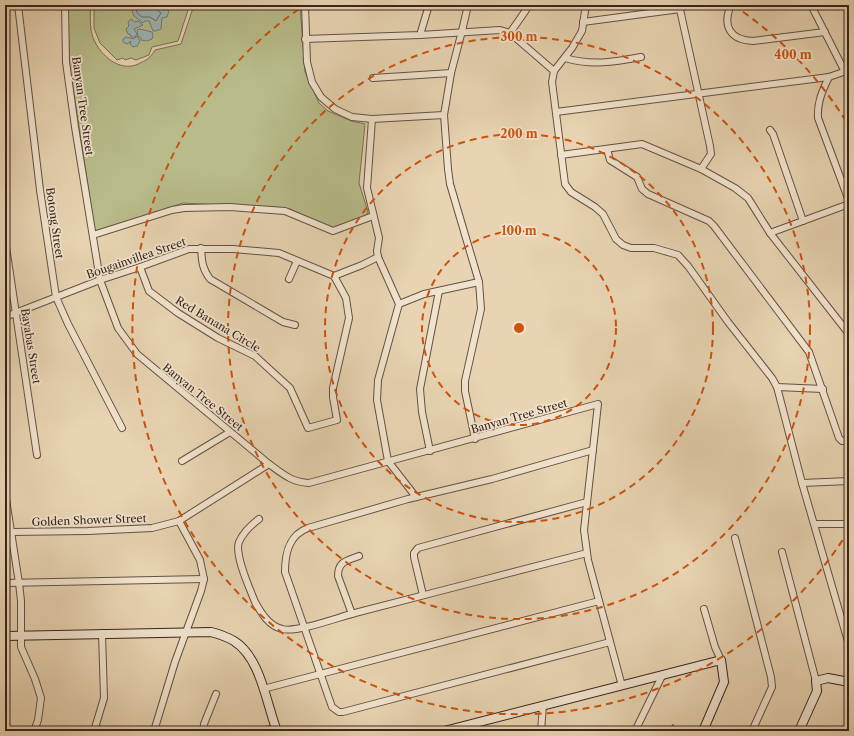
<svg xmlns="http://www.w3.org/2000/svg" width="854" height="736" font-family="'Libre Caslon Text',serif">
  <rect width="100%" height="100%" fill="#e8d4b2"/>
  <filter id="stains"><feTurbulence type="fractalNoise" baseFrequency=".005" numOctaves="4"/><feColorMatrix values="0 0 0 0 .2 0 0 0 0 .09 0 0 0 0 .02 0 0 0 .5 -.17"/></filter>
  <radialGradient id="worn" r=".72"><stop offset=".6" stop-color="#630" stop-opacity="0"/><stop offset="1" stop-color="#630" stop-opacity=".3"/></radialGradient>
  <g fill="#b8bc8b" stroke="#797054">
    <path d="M68 5H91C90 13 90 22 91 30 94 49 115 72 136 65 146 60 149 60 155 50L181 44 194 5H300L305 72 319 103 328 111 351 121 365 124 359 183 368 212 366 216 333 229 290 209 183 203 95 232 69 62Z"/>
    <polygon points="94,5 174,5 188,10 178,41 152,47 149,55 136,60 131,58 125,60 123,58 117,60 100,43 94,28"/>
  </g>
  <g fill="#9cb5b7" stroke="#757b79">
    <polygon points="134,5 143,5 147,10 144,5 154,5 169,11 167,17 162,18 161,29 156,31 153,31 149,21 145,21 143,23 134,16 132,11"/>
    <polygon points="131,19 135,22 138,21 143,25 134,29 137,34 135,37 131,37 130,34 128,34 126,29 129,26 128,22"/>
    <polygon points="140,29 152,32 153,36 152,39 147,41 141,40 141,38 138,36 137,30"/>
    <polygon points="137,36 140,41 137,46 133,47 130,44 131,41 127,44 123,42 123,39 126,37 134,39"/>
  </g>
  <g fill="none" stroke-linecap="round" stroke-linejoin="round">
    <path stroke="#6b6c6a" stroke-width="1" d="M137 5C137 13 135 12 142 17H150L156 21 161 13 156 9 155 5"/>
    <polyline stroke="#757b79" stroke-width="2" points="670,731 673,725"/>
    <g stroke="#665042" stroke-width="8">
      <g id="street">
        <polyline points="18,5 40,190 56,297 68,324 122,428"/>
        <path d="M65 5 66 62 75 127 100 280 118 328 137 354 269 464C283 474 291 482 309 483L598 404 584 530 588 560 622 686"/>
        <polyline points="305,5 307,62 312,82 321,97 335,109 352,117 372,119 444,115"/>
        <polyline points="468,5 462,31 451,73 444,115 448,169 450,184 479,282 481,309 465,381 465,391 475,439"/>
        <polyline points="585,5 585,11 582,31 572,48 554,71 552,82 565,184 571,192 595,207 603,214 616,239 623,245 631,248 654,248 678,255 688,266 728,322 772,378 777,387 802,483 849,645"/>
        <polyline points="679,5 710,146 711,154 701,169"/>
        <path d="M731 5C722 26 730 40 753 41L825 32"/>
        <polyline points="811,5 845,72"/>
        <polyline points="583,22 680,9"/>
        <polyline points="510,33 526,10 525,5"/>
        <polyline points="420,35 429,5"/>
        <polyline points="305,39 420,35 500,30 510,33 554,71"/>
        <path d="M565 58C592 66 614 62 641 57"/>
        <path d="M829 77C822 91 817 103 818 118L849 201"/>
        <polyline points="373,78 451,73"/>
        <polyline points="556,112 829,77 849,70"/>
        <polyline points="372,119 367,188 379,238 377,251 378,257 399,304 378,380 377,400 388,461 416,497"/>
        <polyline points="770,130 773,134 803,221"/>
        <polyline points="607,149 610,160 637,177 642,189 648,194 709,221 714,226 809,352 839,438 842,441 849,441"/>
        <polyline points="561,155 642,144 701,169 735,188 748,198 770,233 849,334"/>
        <polyline points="770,233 849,204"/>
        <polyline points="93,235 172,210 184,208 230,207 285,211 333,231 373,216"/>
        <polyline points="5,240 37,455"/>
        <path d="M201 248C202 262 202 268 210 279L283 322 295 325"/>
        <polyline points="140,267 149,291 178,313 218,338 255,356 290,388 308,428 337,420 333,397 333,388 349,318 346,298 334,276"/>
        <polyline points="289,279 297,261"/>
        <polyline points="399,304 424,294 479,282"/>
        <polyline points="5,317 100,280 140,267 189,249 233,249 279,253 334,276 362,265 378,257"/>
        <polyline points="777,387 823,389"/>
        <path d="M593 450 492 479 408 499 308 528C289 535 285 553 285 572L332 707 339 712H343L610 642"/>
        <polyline points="430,451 422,412 420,389 439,291"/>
        <polyline points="182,461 230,432"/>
        <polyline points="802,483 849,481"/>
        <polyline points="5,493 19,583 21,601 21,647 35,679 41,698 38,720 34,731"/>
        <path d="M259 519C251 525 243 533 239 542 234 555 250 589 255 602 261 613 269 626 282 629 297 633 339 617 355 613 432 593 510 573 587 553"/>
        <polyline points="815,524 849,524"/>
        <polyline points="11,532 88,531 152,528 179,521 269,464"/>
        <polyline points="735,538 771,677 772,687 752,731"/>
        <polyline points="782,552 816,681"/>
        <polyline points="5,583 204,579"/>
        <polyline points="423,595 414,557 414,553 418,548 587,502"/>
        <polyline points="704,609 715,647 721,660"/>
        <path d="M352 614 338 576C338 561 347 561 359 556"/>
        <polyline points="263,689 599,601"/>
        <polyline points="94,731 104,698 102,633"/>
        <polyline points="154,731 175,662 201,591 204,579 200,560 179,521"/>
        <polyline points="203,731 204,724 216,694"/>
        <polyline points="262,731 275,728"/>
        <polyline points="541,731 543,705"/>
        <polyline points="635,731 662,676"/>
      </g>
    </g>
    <g stroke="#3a241c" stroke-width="10">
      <g id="secondary">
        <path d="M5 636 211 632C219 634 227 637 234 641 261 658 266 703 277 731"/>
        <polyline points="444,731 721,660 724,682 703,731"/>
        <polyline points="799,731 817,691 816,681 828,678 849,682"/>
      </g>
    </g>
    <use href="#street" stroke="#f0e3cd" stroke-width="6"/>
    <use href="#secondary" stroke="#f0e3cd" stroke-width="8"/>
  </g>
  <g fill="none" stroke="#ce510e" stroke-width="2" stroke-dasharray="7 5">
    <circle cx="519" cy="328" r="97"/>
    <circle cx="519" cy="328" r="194"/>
    <circle cx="519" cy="328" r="291"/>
    <path d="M849 530A387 387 0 1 1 305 5M733 5A387 387 0 0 1 849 126"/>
  </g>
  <g text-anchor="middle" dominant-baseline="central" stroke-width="3.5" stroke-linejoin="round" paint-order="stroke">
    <g font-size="11" fill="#3a241c" stroke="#f0e3cd">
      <text transform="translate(83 106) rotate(82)">Banyan Tree Street</text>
      <text transform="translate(55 223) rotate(82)">Botong Street</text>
      <text transform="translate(136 258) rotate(-19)">Bougainvillea Street</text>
      <text transform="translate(218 324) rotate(31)">Red Banana Circle</text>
      <text transform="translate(31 346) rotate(81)">Bayabas Street</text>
      <text transform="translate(203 397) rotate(39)">Banyan Tree Street</text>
      <text transform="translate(519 416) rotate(-16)">Banyan Tree Street</text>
      <text transform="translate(89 520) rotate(-2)">Golden Shower Street</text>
    </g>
  </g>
  <circle cx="519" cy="328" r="6" fill="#ce510e" stroke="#f0e3cd" stroke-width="2"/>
  <g font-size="12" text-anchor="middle" font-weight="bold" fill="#ce510e" stroke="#f0e3cd" stroke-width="3.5" stroke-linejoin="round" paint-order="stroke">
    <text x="519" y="41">300 m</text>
    <text x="793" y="59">400 m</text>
    <text x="519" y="138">200 m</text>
    <text x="519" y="235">100 m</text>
  </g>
  <rect width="854" height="736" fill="none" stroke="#e8d4b2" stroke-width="20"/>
  <rect x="6" y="6" width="842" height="724" fill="none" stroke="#3a241c" stroke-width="2"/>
  <rect x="10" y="10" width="834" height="716" fill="none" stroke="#3a241c"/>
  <rect width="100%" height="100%" filter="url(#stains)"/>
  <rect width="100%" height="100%" fill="url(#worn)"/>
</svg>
